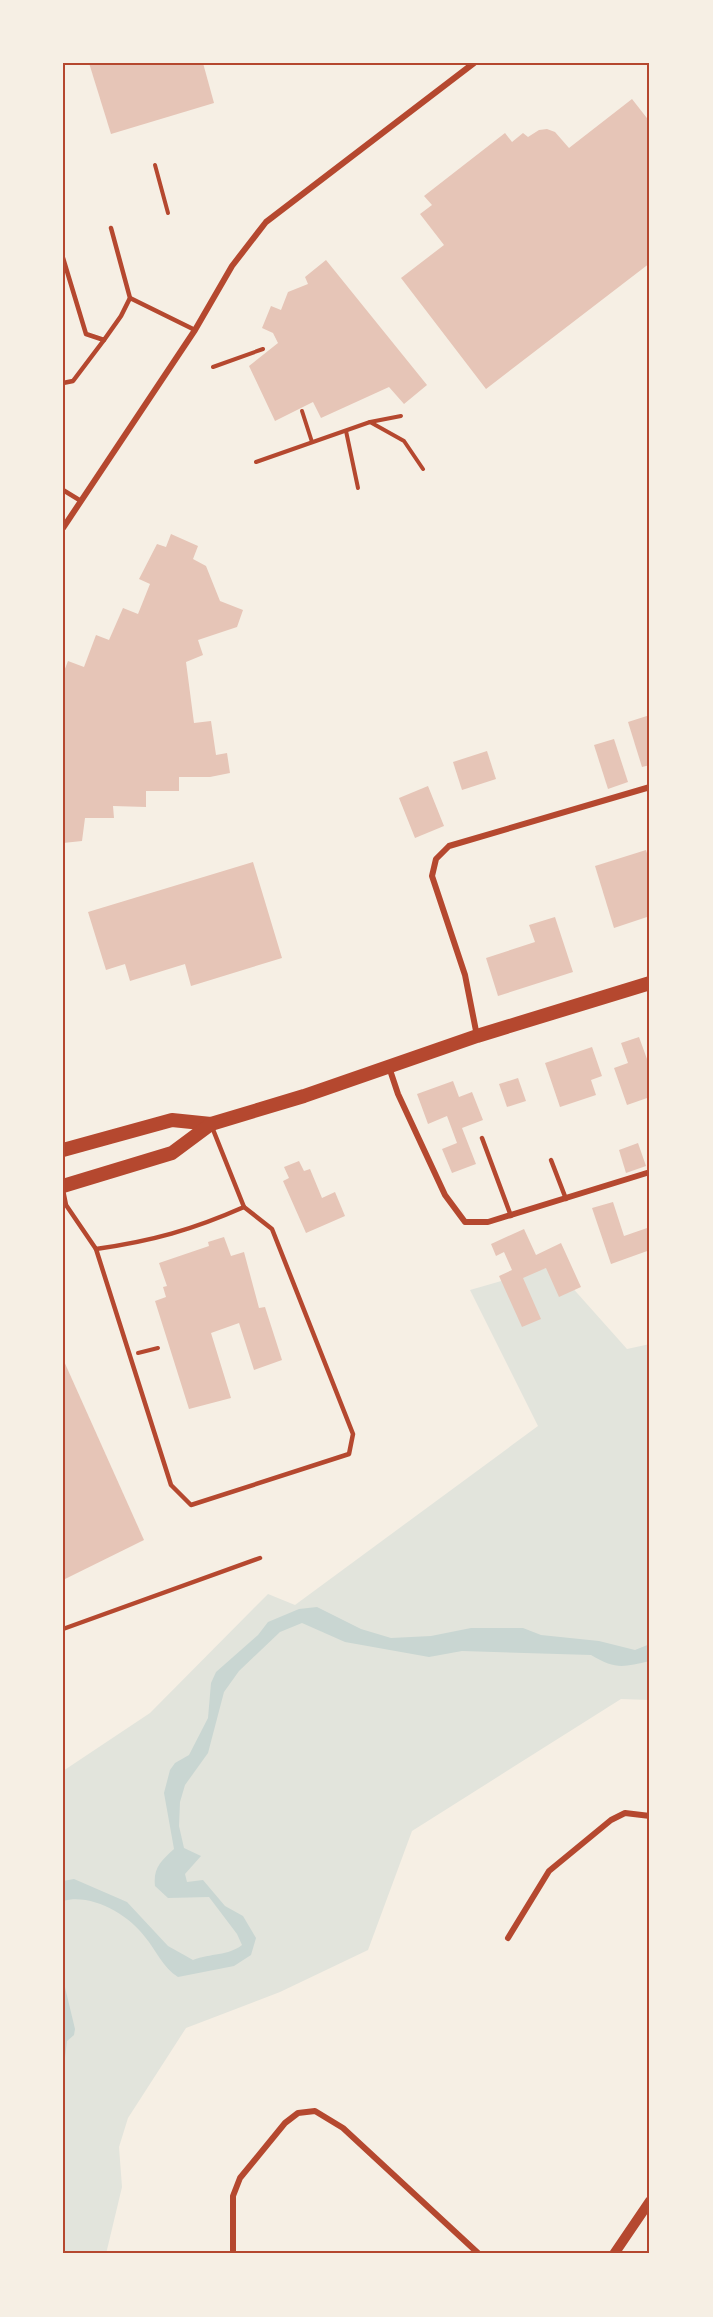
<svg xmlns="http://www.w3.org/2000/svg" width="713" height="2317" font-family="'Fira Sans Condensed',sans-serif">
  <rect width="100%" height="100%" fill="#f6efe4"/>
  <polygon fill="#e2e4dc" points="553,1266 627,1349 650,1344 650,1700 621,1699 412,1831 368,1950 280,1992 186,2028 128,2118 119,2147 122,2187 106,2254 63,2254 63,1771 150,1713 268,1594 295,1605 538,1426 470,1290"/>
  <g fill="#c9d6d2">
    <path d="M317 1607 361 1629 391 1638 431 1636 471 1628H523L541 1635 599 1641 635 1650 650 1644V1661C623 1667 616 1670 591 1655L462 1651 429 1657 345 1642 302 1623 280 1632 239 1671 224 1692 208 1753 185 1785 180 1802 179 1826 184 1848 201 1856 185 1874 187 1882 203 1880 225 1906 243 1916 256 1938 251 1955 234 1966 178 1977C163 1968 156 1950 145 1937 128 1914 91 1893 63 1901V1881L74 1879 127 1902 168 1946 193 1960C211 1953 228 1956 242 1945L237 1934 209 1897 168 1898 155 1886C153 1868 161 1861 174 1849L164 1793 170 1770 175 1763 189 1755 208 1718 211 1683 216 1672 258 1635 268 1622 299 1609Z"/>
    <polygon points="63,1979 75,2029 74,2035 67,2041 63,2074"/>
  </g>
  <g fill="#e6c5b7">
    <polygon points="89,63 203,63 214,103 111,134"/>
    <polygon points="632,99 650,122 650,263 486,389 401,278 444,245 420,214 432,205 424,196 505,133 512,142 523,133 528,137 539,130 547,129 555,132 569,148"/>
    <polygon points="326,260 427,385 404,404 389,387 321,418 313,402 275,421 249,366 278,343 273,333 262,328 271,306 281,310 288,292 308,284 305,277"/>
    <polygon points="171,534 198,546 193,559 206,566 220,601 243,610 237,627 198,640 203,655 186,662 194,723 211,721 216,755 227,753 230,773 210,777 179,777 179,791 146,791 146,807 113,806 114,818 85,818 82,841 63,843 63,674 68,661 84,667 96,635 109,640 123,608 138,614 150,584 139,579 157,544 166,547"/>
    <polygon points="650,715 650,765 642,767 628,722"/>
    <polygon points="614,739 628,782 608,789 594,745"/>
    <polygon points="487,751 496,779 462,790 453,762"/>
    <polygon points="428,786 444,826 415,838 399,798"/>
    <polygon points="646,850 650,863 650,916 614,928 595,866"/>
    <polygon points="253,862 282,958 191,986 185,964 130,981 125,964 106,970 88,912"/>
    <polygon points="555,917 573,972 498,996 486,958 535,942 529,925"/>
    <polygon points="639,1037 647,1059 650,1058 650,1097 627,1105 614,1068 628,1063 621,1043"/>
    <polygon points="592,1047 602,1076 591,1080 596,1095 560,1107 545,1063"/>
    <polygon points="518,1078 526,1101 507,1107 499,1084"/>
    <polygon points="453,1081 459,1097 472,1092 483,1120 462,1128 476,1164 452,1173 442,1149 457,1143 447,1116 428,1124 417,1094"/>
    <polygon points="638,1143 646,1166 626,1173 619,1150"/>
    <polygon points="299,1161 304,1171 310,1169 322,1198 335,1192 345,1216 306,1233 283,1181 289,1178 284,1167"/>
    <polygon points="613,1202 624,1236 650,1227 650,1250 611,1264 592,1208"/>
    <polygon points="524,1229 536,1255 561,1243 581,1287 559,1297 546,1268 523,1278 541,1319 522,1327 499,1276 512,1270 504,1252 496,1256 491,1244"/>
    <polygon points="224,1237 231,1256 244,1252 259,1308 265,1307 282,1360 254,1370 239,1323 211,1333 231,1398 189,1409 155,1301 166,1297 163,1287 167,1286 159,1263 209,1246 208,1242"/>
    <polygon points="63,1359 144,1540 63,1580"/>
  </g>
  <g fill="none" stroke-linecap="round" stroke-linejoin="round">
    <g stroke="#b5482f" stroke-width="4">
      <polyline points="155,165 168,213"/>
      <polyline points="213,367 263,349"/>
      <polyline points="302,411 312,442"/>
      <polyline points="370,422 401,416"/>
      <polyline points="346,431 358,488"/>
      <polyline points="256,462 370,422 404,441 423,469"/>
      <polyline points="138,1353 158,1348"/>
    </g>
    <g stroke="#b5482f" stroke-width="4.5">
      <polyline points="63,258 86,334 104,340 121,316 130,298 111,228"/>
      <polyline points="130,298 195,330"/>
      <polyline points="63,383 73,381 104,340"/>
      <polyline points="63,490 81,501"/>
      <polyline points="482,1138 511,1216"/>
      <polyline points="551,1160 566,1199"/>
      <path d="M63 1190 66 1205 96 1249C152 1241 192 1230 244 1207L212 1127"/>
      <polyline points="96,1249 171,1485 191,1505 349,1454 353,1434 272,1229 244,1207"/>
      <polyline points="63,1629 260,1558"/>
    </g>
    <g stroke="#b5482f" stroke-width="6">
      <polyline points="63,528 195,330 232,266 266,222 474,63"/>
      <polyline points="477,1036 465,975 432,876 436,859 449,846 650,787"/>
      <polyline points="389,1067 398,1094 445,1195 465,1222 488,1222 650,1172"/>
      <polyline points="508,1938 549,1871 611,1820 625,1813 650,1816"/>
      <polyline points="233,2254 233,2196 240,2178 285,2123 298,2113 315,2111 343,2128 479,2254"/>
    </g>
    <polyline stroke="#b5482f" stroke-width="10" points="614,2254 650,2201"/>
    <g stroke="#b5482f" stroke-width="14">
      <polyline points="63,1150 172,1120 211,1124"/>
      <polyline points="63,1186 172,1153 211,1124 304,1096 477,1036 650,983"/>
    </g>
  </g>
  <rect width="713" height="2317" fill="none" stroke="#f6efe4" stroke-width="129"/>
  <rect x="64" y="64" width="584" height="2188" fill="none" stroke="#b5482f" stroke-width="2"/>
</svg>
